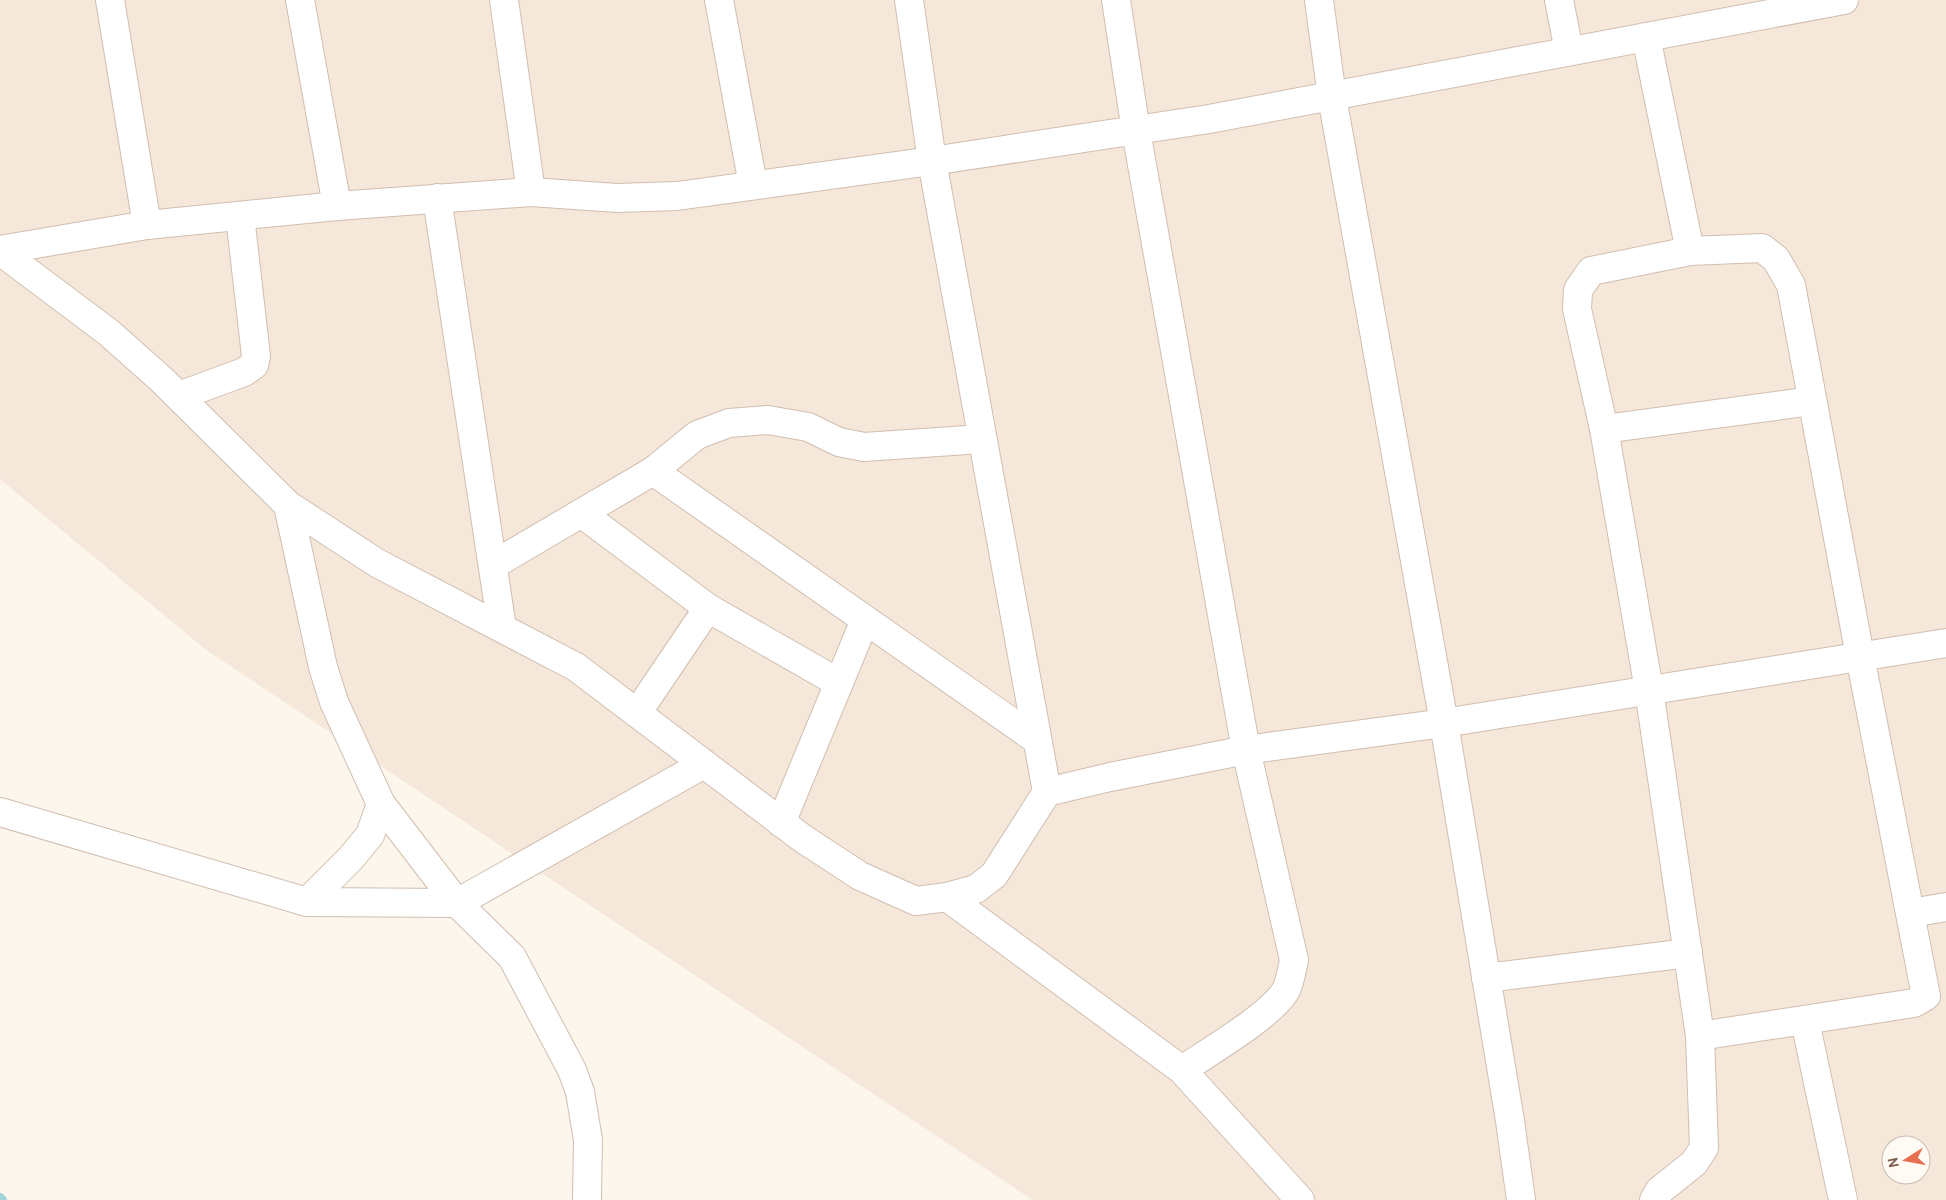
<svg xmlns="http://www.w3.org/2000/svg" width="1946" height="1200" font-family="Cabin,sans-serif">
  <rect width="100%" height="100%" fill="#fdf6ec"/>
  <path fill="#f5e8da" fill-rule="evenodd" d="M0 0H1946V1200H1033L206 650 0 479ZM1891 1145H1921V1175H1891Z"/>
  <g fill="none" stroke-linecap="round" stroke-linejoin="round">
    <polyline stroke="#a5d3da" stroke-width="10" points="0,1198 2,1200"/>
    <g stroke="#d1beb0" stroke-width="30">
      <g id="minor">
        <polyline points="110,0 147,225"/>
        <polyline points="300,0 337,206"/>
        <polyline points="504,0 531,192"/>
        <polyline points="719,0 753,185"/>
        <polyline points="909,0 932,161 1047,792"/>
        <path d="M1116 0 1136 131 1246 750 1294 960C1292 969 1290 982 1286 990 1272 1015 1207 1053 1182 1070"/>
        <polyline points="1319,0 1332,97 1444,723 1510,1121 1521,1200"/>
        <polyline points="1559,0 1569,51"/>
        <polyline points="1646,37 1690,251"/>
        <polyline points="437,198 502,628"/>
        <polyline points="0,250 147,225 337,206 531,192 617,198 677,196 932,161 1209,119 1844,0"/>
        <polyline points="0,251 108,332 161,379 288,505 377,563 576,667 802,838 860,876 916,901 947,897 976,889 994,875 1047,792 1110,777 1246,750 1444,723 1946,643"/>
        <polyline points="179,396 244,372 254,365 256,356 240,216"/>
        <polyline points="1604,429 1812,401"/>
        <polyline points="653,471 1037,740"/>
        <polyline points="288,505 323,667 334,702 381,804 457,903 512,957 572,1070 580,1092 588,1140 587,1200"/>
        <polyline points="581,513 708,608 839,683"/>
        <polyline points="493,565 653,471 697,435 729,423 768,420 808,427 839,442 864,447 982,439"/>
        <polyline points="637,713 708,608"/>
        <polyline points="0,812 307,902 457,903 704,764"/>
        <polyline points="781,823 865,620"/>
        <polyline points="947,897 1182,1070 1300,1200"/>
        <polyline points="307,902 351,858 370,835 381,804"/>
        <polyline points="1911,913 1946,907"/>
        <polyline points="1486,978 1688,953"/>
        <polyline points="1805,1021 1843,1200"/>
        <polyline points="1654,1200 1659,1191 1694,1163 1704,1148 1700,1036 1649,690 1604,429 1577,309 1578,290 1591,271 1690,251 1762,248 1776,259 1791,285 1860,656 1926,996 1914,1003 1700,1036"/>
      </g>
    </g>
    <use href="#minor" stroke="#fff" stroke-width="28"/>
  </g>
  <g transform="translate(1906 1160) rotate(259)"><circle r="24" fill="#fffaf3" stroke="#cabbb1"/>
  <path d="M0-4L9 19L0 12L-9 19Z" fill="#e76f51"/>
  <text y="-8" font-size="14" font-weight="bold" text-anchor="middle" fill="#7a5c4d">N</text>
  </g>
</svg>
